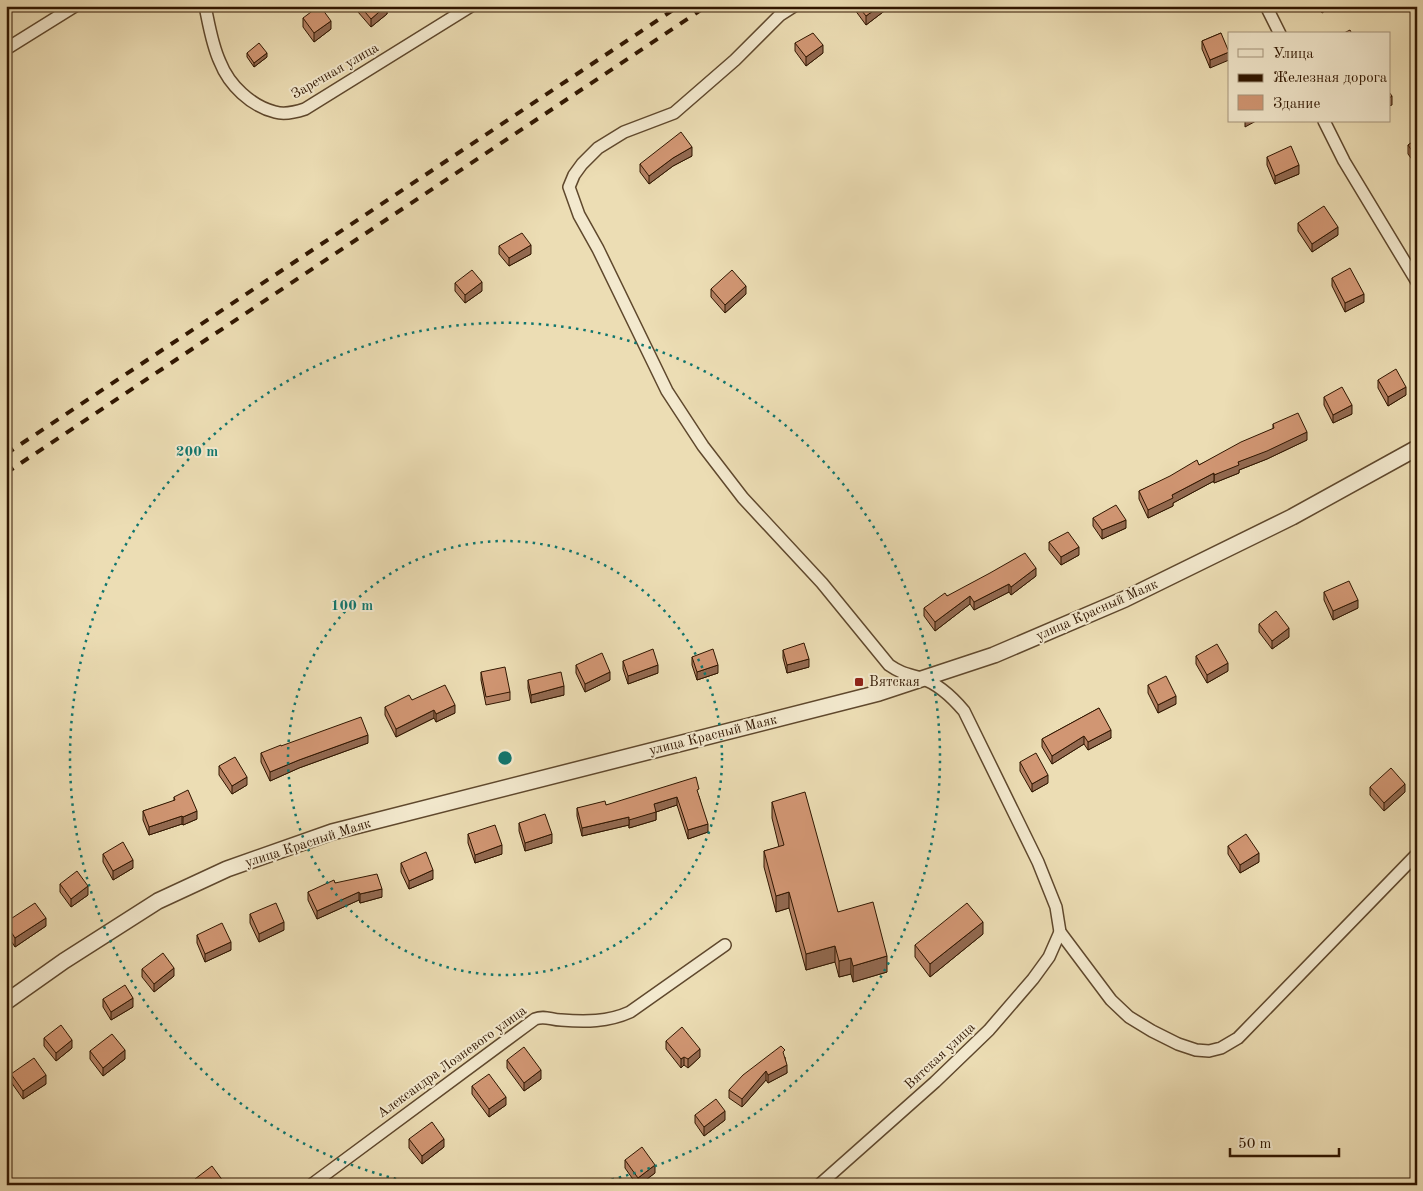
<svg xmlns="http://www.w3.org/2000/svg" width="1423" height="1191" font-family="'Old Standard TT',serif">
  <rect width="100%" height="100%" fill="#ecddb4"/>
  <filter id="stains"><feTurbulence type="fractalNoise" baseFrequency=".004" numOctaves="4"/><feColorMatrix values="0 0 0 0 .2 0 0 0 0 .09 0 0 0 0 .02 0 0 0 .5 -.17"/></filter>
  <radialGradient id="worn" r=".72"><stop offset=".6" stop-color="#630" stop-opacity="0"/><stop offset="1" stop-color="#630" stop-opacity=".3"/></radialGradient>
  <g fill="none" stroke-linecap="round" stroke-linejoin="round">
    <g stroke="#5f482d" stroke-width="14">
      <g id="minor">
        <path d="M205 6C209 25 212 45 220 62 229 85 251 106 275 112 285 115 296 112 305 109L471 6"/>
        <path d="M794 6 780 15 735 60 674 113 624 132 598 148 582 164 574 175 569 187 579 215 598 249 667 391 703 446 743 498 822 583 889 665C902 674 908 674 921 678 939 684 953 698 964 711L1038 862 1056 907 1060 932 1111 1000 1129 1017 1152 1031 1178 1044 1196 1050 1209 1051 1221 1048 1238 1038 1417 854"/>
        <polyline points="1266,6 1280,34"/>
        <polyline points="6,49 75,6"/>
        <polyline points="1324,121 1344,161 1417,282"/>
        <path d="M311 1185 535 1019C545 1015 551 1020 561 1020 585 1022 608 1022 630 1012L725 945"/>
        <polyline points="819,1185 935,1082 989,1030 1033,979 1049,957 1060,932"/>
      </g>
    </g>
    <g stroke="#5f482d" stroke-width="18">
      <polyline id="tertiary" points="6,1002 64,961 158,901 227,869 332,832 879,693 994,655 1125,599 1292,517 1417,448"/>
    </g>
    <use href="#minor" stroke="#f3e9ce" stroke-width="11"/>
    <use href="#tertiary" stroke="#f3e9ce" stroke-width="15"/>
    <g stroke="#301600" stroke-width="4" stroke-dasharray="9 9" stroke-linecap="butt">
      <polyline points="6,454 679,6"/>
      <polyline points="6,473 707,6"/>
    </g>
  </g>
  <g fill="#b48163" stroke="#301600">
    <polygon points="358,6 387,6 387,14 371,27 358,12"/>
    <polygon points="855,6 887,6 887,9 866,25 855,10"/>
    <polygon points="1317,6 1331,6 1322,13"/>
    <polygon points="303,18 331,29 314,42 303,27"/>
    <polygon points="1221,33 1210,68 1202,49 1202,41"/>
    <polygon points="795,43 823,53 806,66 795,51"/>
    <polygon points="247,53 267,57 254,67 247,57"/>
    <polygon points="1417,139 1417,166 1408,154 1408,145"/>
    <polygon points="692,156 673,166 649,184 640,172 640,164"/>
    <polygon points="1267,157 1299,174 1275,184 1267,165"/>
    <polygon points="1298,223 1338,235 1312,252 1298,231"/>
    <polygon points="499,246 531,254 509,266 499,254"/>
    <polygon points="1332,278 1364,302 1345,312 1332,286"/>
    <polygon points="455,283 482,291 465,303 455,291"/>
    <polygon points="711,289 746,294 725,313 711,297"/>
    <polygon points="1378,380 1406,395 1388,406 1378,388"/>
    <polygon points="1324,397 1352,414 1333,423 1324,405"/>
    <polygon points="1273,424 1307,440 1267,459 1239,470 1239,473 1214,483 1214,481 1173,503 1173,506 1148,518 1139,499 1139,491 1199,465 1273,429"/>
    <polygon points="1093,518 1126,528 1102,539 1093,526"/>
    <polygon points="1049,542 1079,555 1061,565 1049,550"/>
    <polygon points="1036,576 1011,595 1009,592 974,610 970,604 935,631 924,616 924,608 947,596"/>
    <polygon points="1324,592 1358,608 1333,620 1324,600"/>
    <polygon points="1259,624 1289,637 1272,649 1259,632"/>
    <polygon points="783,650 809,667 787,673 783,658"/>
    <polygon points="1196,656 1228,671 1207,683 1196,664"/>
    <polygon points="692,657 718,673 697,680 692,665"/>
    <polygon points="623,661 658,673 628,684 623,669"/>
    <polygon points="576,665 610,680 585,692 576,673"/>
    <polygon points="481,672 510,692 510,700 486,705 481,680"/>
    <polygon points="528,680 564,695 531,703 528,688"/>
    <polygon points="1148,685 1176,704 1158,713 1148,693"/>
    <polygon points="412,700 455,713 436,722 434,718 396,737 385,715 385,707"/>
    <polygon points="1099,708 1111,738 1088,750 1084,744 1052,764 1042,747 1042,739"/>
    <polygon points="368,743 299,768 270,781 261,762 261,753"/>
    <polygon points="1020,762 1048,783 1032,792 1020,771"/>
    <polygon points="219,766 247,785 232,794 219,775"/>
    <polygon points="1370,787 1405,792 1384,811 1370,795"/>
    <polygon points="699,796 708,832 688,839 677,805 656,812 656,820 629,828 629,825 582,836 577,816 577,808"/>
    <polygon points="174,797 197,819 183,825 182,824 149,835 143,820 143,811 174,801"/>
    <polygon points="772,802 838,912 887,972 853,982 851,974 839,977 835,962 806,970 789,908 776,912 764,867 764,851 779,847 772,818"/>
    <polygon points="519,823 552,843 525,851 519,831"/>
    <polygon points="468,834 502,854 475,863 468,843"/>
    <polygon points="1228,846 1259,862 1240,873 1228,854"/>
    <polygon points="103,854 133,868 113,880 103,862"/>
    <polygon points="401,863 433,879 409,889 401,872"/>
    <polygon points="335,883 382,897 360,903 359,900 317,919 308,900 308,892"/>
    <polygon points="60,884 88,895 71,907 60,892"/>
    <polygon points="250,914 284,930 259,942 250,923"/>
    <polygon points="6,922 46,926 15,947 6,933"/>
    <polygon points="983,934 930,977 915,957 915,945"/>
    <polygon points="197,935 231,950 205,962 197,943"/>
    <polygon points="142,969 174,976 154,992 142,977"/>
    <polygon points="103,999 133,1007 111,1020 103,1007"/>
    <polygon points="44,1038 72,1048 56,1061 44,1046"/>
    <polygon points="666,1041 700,1057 688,1068 684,1065 681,1068 666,1049"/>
    <polygon points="90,1051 125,1059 103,1076 90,1059"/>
    <polygon points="785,1057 787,1073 768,1083 766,1080 742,1107 729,1098 729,1090"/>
    <polygon points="507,1060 541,1079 524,1091 507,1068"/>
    <polygon points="11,1074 46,1084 23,1099 11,1082"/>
    <polygon points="472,1086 506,1105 489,1117 472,1094"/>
    <polygon points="695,1115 725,1120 704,1136 695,1123"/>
    <polygon points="409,1139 444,1147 422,1164 409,1148"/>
    <polygon points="625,1160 655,1173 639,1185 637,1185 625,1168"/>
    <polygon points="195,1179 226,1185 195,1185"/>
  </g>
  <g fill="#926950" stroke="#301600">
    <polygon points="386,6 387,6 387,14 371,27 371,19"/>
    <polygon points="880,6 887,6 887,9 866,25 866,16"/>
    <polygon points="1322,6 1331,6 1322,13"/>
    <polygon points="331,21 331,29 314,42 314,33"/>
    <polygon points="823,45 823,53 806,66 806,57"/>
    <polygon points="1229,52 1229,60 1210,68 1210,60"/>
    <polygon points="267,53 267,57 254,67 254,63"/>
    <polygon points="1392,96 1392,105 1389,106 1389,98"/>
    <polygon points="1245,121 1256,121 1245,127"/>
    <polygon points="692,147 692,156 673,166 649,184 649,176 673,158"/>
    <polygon points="1299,165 1299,174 1275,184 1275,176"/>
    <polygon points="1338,227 1338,235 1312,252 1312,244"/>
    <polygon points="531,245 531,254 509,266 509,258"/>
    <polygon points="482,282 482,291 465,303 465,295"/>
    <polygon points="746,286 746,294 725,313 725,305"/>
    <polygon points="1364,294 1364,302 1345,312 1345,303"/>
    <polygon points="1406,387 1406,395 1388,406 1388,397"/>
    <polygon points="1352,405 1352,414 1333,423 1333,415"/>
    <polygon points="1307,432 1307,440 1267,459 1239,470 1239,473 1214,483 1214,475 1238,462"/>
    <polygon points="1214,473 1214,481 1173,503 1173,506 1148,518 1148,510 1172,495"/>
    <polygon points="1126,520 1126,528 1102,539 1102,530"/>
    <polygon points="1079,547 1079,555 1061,565 1061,557"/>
    <polygon points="1036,568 1036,576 1011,595 1011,587"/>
    <polygon points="1009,584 1009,592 974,610 974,602"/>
    <polygon points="970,596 970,604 935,631 935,622"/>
    <polygon points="1358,600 1358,608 1333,620 1333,611"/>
    <polygon points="1289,628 1289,637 1272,649 1272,641"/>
    <polygon points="809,659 809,667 787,673 787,665"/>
    <polygon points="1228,663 1228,671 1207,683 1207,675"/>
    <polygon points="658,665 658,673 628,684 628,676"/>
    <polygon points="718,665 718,673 697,680 697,672"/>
    <polygon points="610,672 610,680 585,692 585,684"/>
    <polygon points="564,686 564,695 531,703 531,695"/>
    <polygon points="1176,696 1176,704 1158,713 1158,705"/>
    <polygon points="455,705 455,713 436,722 436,714"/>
    <polygon points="434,710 434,718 396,737 396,729"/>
    <polygon points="1111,730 1111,738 1088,750 1088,742"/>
    <polygon points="368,735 368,743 299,768 270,781 270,772 299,760"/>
    <polygon points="1084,736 1084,744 1052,764 1052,756"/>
    <polygon points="1048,775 1048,783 1032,792 1032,784"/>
    <polygon points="247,777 247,785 232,794 232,786"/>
    <polygon points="1405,784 1405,792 1384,811 1384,803"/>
    <polygon points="677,797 677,805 656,812 656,820 629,828 629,820 654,804"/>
    <polygon points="197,811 197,819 183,825 183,817"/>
    <polygon points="182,816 182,824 149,835 149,827"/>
    <polygon points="629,817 629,825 582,836 582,828"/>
    <polygon points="708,824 708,832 688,839 688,830"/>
    <polygon points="552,834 552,843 525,851 525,843"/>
    <polygon points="502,845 502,854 475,863 475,855"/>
    <polygon points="1259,853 1259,862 1240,873 1240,865"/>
    <polygon points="133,860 133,868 113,880 113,871"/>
    <polygon points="433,870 433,879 409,889 409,881"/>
    <polygon points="88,886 88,895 71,907 71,899"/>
    <polygon points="382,889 382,897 360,903 360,894"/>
    <polygon points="359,892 359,900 317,919 317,911"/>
    <polygon points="789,892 789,908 776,912 776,896"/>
    <polygon points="46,918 46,926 15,947 15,938"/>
    <polygon points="284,922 284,930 259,942 259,934"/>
    <polygon points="983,922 983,934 930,977 930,964"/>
    <polygon points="231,942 231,950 205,962 205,954"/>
    <polygon points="835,946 835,962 806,970 806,954"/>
    <polygon points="887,956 887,972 853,982 853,966"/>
    <polygon points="851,958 851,974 839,977 839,961"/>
    <polygon points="174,968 174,976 154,992 154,984"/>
    <polygon points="133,998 133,1007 111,1020 111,1012"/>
    <polygon points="72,1040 72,1048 56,1061 56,1053"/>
    <polygon points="700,1049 700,1057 688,1068 688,1059"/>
    <polygon points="125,1050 125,1059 103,1076 103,1068"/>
    <polygon points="684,1057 684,1065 681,1068 681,1059"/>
    <polygon points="787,1065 787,1073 768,1083 768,1075"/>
    <polygon points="541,1070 541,1079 524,1091 524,1083"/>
    <polygon points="766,1071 766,1080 742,1107 742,1099"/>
    <polygon points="46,1075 46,1084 23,1099 23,1091"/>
    <polygon points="506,1097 506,1105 489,1117 489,1109"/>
    <polygon points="725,1111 725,1120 704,1136 704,1127"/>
    <polygon points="444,1139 444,1147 422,1164 422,1156"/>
    <polygon points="655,1165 655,1173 639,1185 638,1185 638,1178"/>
  </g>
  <g fill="#d19673" stroke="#301600">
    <polygon points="319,6 320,6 331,21 314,33 303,18"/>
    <polygon points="360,6 386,6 371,19"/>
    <polygon points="858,6 880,6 866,16"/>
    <polygon points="1350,30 1352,34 1342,34"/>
    <polygon points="813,33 823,45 806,57 795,43"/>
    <polygon points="1221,33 1229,52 1210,60 1202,41"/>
    <polygon points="259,43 267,53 254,63 247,53"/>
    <polygon points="1389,92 1392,96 1389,98"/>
    <polygon points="681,132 692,147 673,158 649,176 640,164"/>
    <polygon points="1417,139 1417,158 1408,145"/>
    <polygon points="1291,146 1299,165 1275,176 1267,157"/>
    <polygon points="1324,206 1338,227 1312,244 1298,223"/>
    <polygon points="522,233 531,245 509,258 499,246"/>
    <polygon points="1350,268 1364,294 1345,303 1332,278"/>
    <polygon points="472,270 482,282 465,295 455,283"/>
    <polygon points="732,270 746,286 725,305 711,289"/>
    <polygon points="1396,369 1406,387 1388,397 1378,380"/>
    <polygon points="1342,387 1352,405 1333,415 1324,397"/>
    <polygon points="1298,413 1307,432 1267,451 1238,462 1239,465 1214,475 1214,473 1172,495 1173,498 1148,510 1139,491 1170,476 1197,460 1199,465 1241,442 1274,428 1273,424"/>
    <polygon points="1116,505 1126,520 1102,530 1093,518"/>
    <polygon points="1068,532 1079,547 1061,557 1049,542"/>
    <polygon points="1025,553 1036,568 1011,587 1009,584 974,602 970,596 935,622 924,608 945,593 947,596 990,573"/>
    <polygon points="1349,581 1358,600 1333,611 1324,592"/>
    <polygon points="1276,611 1289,628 1272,641 1259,624"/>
    <polygon points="804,643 809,659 787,665 783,650"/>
    <polygon points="1217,644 1228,663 1207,675 1196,656"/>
    <polygon points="653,649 658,665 628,676 623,661"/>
    <polygon points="713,649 718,665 697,672 692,657"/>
    <polygon points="602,653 610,672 585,684 576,665"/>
    <polygon points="505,667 510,692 486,697 481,672"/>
    <polygon points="561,672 564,686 531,695 528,680"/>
    <polygon points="1166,676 1176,696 1158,705 1148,685"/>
    <polygon points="445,685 455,705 436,714 434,710 396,729 385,707 409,695 412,700"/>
    <polygon points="1099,708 1111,730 1088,742 1084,736 1052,756 1042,739"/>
    <polygon points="361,717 368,735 299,760 270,772 261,753 281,745 281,746"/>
    <polygon points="1036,753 1048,775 1032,784 1020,762"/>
    <polygon points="235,757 247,777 232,786 219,766"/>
    <polygon points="1391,768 1405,784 1384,803 1370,787"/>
    <polygon points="696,777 699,789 697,790 708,824 688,830 677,797 654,804 656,812 629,820 629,817 582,828 577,808 605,801 606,805"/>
    <polygon points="188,790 197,811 183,817 182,816 149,827 143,811 175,800 174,797"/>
    <polygon points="805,792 838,912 873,902 887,956 853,966 851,958 839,961 835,946 806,954 789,892 776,896 764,851 784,845 772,802"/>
    <polygon points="545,814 552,834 525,843 519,823"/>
    <polygon points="495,825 502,845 475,855 468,834"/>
    <polygon points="1246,834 1259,853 1240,865 1228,846"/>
    <polygon points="123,842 133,860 113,871 103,854"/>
    <polygon points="426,852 433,870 409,881 401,863"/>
    <polygon points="77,871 88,886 71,899 60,884"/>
    <polygon points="377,874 382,889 360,894 359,892 317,911 308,892 334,880 335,883"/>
    <polygon points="35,903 46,918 15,938 6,924 6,922"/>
    <polygon points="276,903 284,922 259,934 250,914"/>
    <polygon points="967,903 983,922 930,964 915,945"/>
    <polygon points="222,923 231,942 205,954 197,935"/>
    <polygon points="163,953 174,968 154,984 142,969"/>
    <polygon points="125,985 133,998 111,1012 103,999"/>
    <polygon points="61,1025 72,1040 56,1053 44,1038"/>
    <polygon points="682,1027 700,1049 688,1059 684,1057 681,1059 666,1041"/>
    <polygon points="112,1034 125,1050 103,1068 90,1051"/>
    <polygon points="781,1046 785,1050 783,1052 787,1065 768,1075 766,1071 742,1099 729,1090 743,1075"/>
    <polygon points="524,1047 541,1070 524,1083 507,1060"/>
    <polygon points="34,1058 46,1075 23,1091 11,1074"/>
    <polygon points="489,1074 506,1097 489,1109 472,1086"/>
    <polygon points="716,1099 725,1111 704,1127 695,1115"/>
    <polygon points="432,1122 444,1139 422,1156 409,1139"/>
    <polygon points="642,1147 655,1165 638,1178 625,1160"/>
    <polygon points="212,1166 226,1185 200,1185 195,1179"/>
  </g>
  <g fill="none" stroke="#0f766e" stroke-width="2.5" stroke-dasharray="2.5 5">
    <circle cx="505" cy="758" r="217"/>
    <path d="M418 1184A435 435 0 1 1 592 1184"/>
  </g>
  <rect fill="#8f2418" stroke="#f3e9ce" stroke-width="2" x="854" y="677" width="10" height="10" rx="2.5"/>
  <g text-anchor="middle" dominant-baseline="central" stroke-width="4" stroke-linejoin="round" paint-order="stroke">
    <g font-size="14" fill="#301600" stroke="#f3e9ce">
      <text transform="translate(335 71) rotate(-30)">Заречная улица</text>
      <text transform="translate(1097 610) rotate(-24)">улица Красный Маяк</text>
      <text transform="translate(713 735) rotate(-14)">улица Красный Маяк</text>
      <text transform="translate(308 843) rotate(-18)">улица Красный Маяк</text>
      <text transform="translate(940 1056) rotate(-43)">Вятская улица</text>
      <text transform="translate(452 1062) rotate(-36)">Александра Лозневого улица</text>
    </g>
    <g font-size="14" fill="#301600" stroke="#f3e9ce" text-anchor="start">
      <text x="869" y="682">Вятская</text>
    </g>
  </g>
  <circle cx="505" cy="758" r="8" fill="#0f766e" stroke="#f3e9ce" stroke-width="2.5"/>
  <g font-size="15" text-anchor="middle" font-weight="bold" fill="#0f766e" stroke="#f3e9ce" stroke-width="4" stroke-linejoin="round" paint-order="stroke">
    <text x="197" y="456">200 m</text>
    <text x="352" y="610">100 m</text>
  </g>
  <rect width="1423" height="1191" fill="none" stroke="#ecddb4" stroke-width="25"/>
  <rect x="8" y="8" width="1408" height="1176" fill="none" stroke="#301600" stroke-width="2.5"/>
  <rect x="12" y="12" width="1398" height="1166" fill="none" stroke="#301600"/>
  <rect x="1228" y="32" width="162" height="90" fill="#f3e9ce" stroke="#a5957c"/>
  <rect x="1238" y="49" width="25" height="8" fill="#f3e9ce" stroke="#a5957c"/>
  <text x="1273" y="58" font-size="15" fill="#301600">Улица</text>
  <rect x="1238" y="74" width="25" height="8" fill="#301600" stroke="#a5957c"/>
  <text x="1273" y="82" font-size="15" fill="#301600">Железная дорога</text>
  <rect x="1238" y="95" width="25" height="15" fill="#d19673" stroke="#a5957c"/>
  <text x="1273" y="108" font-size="15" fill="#301600">Здание</text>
  <path d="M1230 1148v8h109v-8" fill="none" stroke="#301600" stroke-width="2.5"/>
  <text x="1238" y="1148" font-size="15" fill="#301600" stroke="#f3e9ce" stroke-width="4" paint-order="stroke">50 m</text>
  <rect width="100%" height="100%" filter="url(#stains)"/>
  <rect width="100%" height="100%" fill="url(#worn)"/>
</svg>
